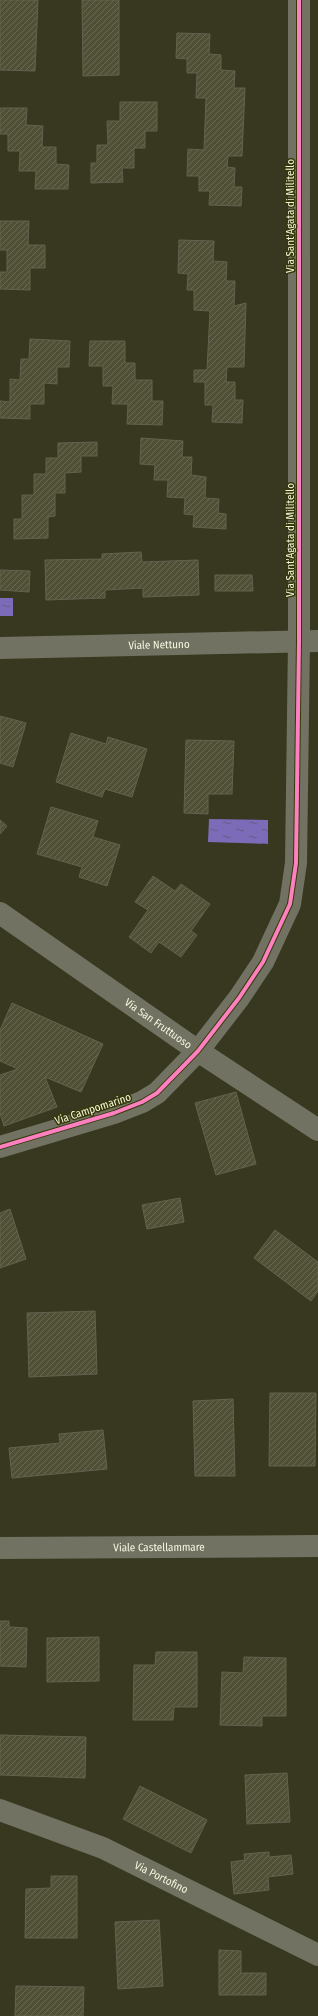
<svg xmlns="http://www.w3.org/2000/svg" width="318" height="2016" font-family="'Fira Sans Condensed',sans-serif">
  <defs>
    <pattern id="water-ripples" width="26" height="14" patternUnits="userSpaceOnUse"><rect width="26" height="14" fill="#7c6bb9"/><path d="M2 4q2-2 4 0t4 0M15 11q2-2 4 0t4 0" fill="none" stroke="#655c84"/></pattern>
    <pattern id="building-hatch" width="6" height="6" patternUnits="userSpaceOnUse"><rect width="6" height="6" fill="#4f5035"/><path d="M-1 1l2-2M0 6l6-6M5 7l2-2" fill="none" stroke="#696a52"/></pattern>
  </defs>
  <rect width="100%" height="100%" fill="#383820"/>
  <g fill="url(#water-ripples)">
    <rect x="0" y="598" width="13" height="18"/>
    <polygon points="209,819 268,820 268,844 208,842"/>
  </g>
  <g fill="url(#building-hatch)" stroke="#62634f">
    <polygon points="0,0 38,0 35,71 0,70"/>
    <polygon points="82,0 119,0 119,75 83,76"/>
    <polygon points="177,33 210,34 209,54 221,55 221,70 235,71 234,88 245,88 242,156 228,156 227,167 235,168 234,187 242,187 241,206 209,205 210,191 199,191 199,176 187,176 188,149 204,150 206,98 196,98 197,73 187,73 187,59 176,58"/>
    <polygon points="120,102 157,102 157,131 145,131 145,148 134,148 134,168 122,168 123,182 91,183 91,163 97,163 97,145 108,145 107,121 120,121"/>
    <polygon points="0,108 27,108 26,125 43,126 42,147 56,147 56,164 69,165 68,189 35,189 36,171 19,171 20,151 8,151 8,134 0,134"/>
    <polygon points="0,221 29,221 28,245 45,245 45,268 30,268 30,290 0,289 0,272 7,272 7,250 0,250"/>
    <polygon points="179,240 214,241 213,261 227,262 226,281 235,281 234,306 246,303 244,367 227,367 226,382 235,382 235,400 243,400 242,423 212,422 213,405 205,405 205,382 194,382 194,370 207,370 210,311 194,310 194,290 187,290 188,274 178,273"/>
    <polygon points="30,339 70,341 69,367 57,367 57,384 44,383 44,404 30,404 30,419 0,418 0,401 10,402 10,379 20,380 21,359 29,359"/>
    <polygon points="90,341 125,341 125,363 135,363 135,380 152,380 152,401 163,401 162,425 127,424 128,404 112,404 113,386 103,386 103,366 89,366"/>
    <polygon points="141,438 183,441 182,457 192,457 191,475 206,477 205,498 219,499 218,513 226,514 226,529 193,527 194,515 184,514 185,498 167,497 168,480 154,480 155,465 140,464"/>
    <polygon points="97,442 97,456 81,456 81,472 65,473 65,493 55,493 55,516 48,517 48,538 14,539 14,519 22,519 22,495 34,495 34,474 46,474 46,458 58,458 58,443"/>
    <polygon points="141,552 142,562 198,560 199,595 143,597 143,588 105,590 105,598 46,600 45,560 102,559 102,554"/>
    <polygon points="0,570 30,571 29,592 0,590"/>
    <polygon points="215,575 252,575 253,591 215,591"/>
    <polygon points="0,716 26,723 13,767 0,763"/>
    <polygon points="71,733 106,744 108,737 147,749 132,797 105,789 102,797 56,782"/>
    <polygon points="186,740 234,741 232,794 208,794 208,814 184,813"/>
    <polygon points="51,807 98,821 93,837 120,845 107,886 79,877 82,867 37,854"/>
    <polygon points="0,820 7,826 0,834"/>
    <polygon points="153,876 175,891 181,884 210,904 191,931 197,935 181,957 159,942 151,953 129,937 148,910 135,902"/>
    <polygon points="12,1003 103,1044 81,1092 45,1077 57,1107 4,1126 0,1113 0,1075 18,1069 0,1061 0,1030"/>
    <polygon points="236,1092 256,1164 216,1175 195,1103"/>
    <polygon points="180,1198 184,1222 147,1229 142,1205"/>
    <polygon points="10,1209 26,1259 0,1268 0,1213"/>
    <polygon points="275,1230 318,1262 318,1291 311,1301 254,1258"/>
    <polygon points="95,1311 97,1374 29,1377 27,1313"/>
    <polygon points="270,1393 316,1393 315,1466 269,1466"/>
    <polygon points="233,1399 235,1476 195,1476 193,1401"/>
    <polygon points="103,1430 107,1469 12,1478 9,1448 60,1443 59,1434"/>
    <polygon points="0,1621 9,1621 9,1627 27,1628 26,1667 0,1666"/>
    <polygon points="99,1637 99,1681 47,1682 47,1638"/>
    <polygon points="156,1652 197,1652 197,1707 174,1707 173,1720 133,1720 134,1665 155,1665"/>
    <polygon points="244,1657 286,1658 286,1716 262,1716 262,1726 220,1725 222,1672 243,1673"/>
    <polygon points="0,1735 86,1737 85,1778 0,1775"/>
    <polygon points="287,1773 290,1822 247,1824 245,1775"/>
    <polygon points="140,1786 207,1820 191,1853 123,1819"/>
    <polygon points="269,1852 269,1857 291,1855 293,1874 268,1877 269,1890 234,1894 231,1862 245,1860 244,1854"/>
    <polygon points="51,1876 77,1876 77,1938 25,1938 26,1889 51,1888"/>
    <polygon points="159,1920 163,1986 118,1989 115,1922"/>
    <polygon points="219,1950 241,1951 241,1973 266,1973 266,1995 219,1995"/>
    <polygon points="16,1986 84,1987 83,2016 15,2016"/>
  </g>
  <g fill="none" stroke-linecap="round" stroke-linejoin="round">
    <g stroke="#717261" stroke-width="22">
      <path id="s1" d="M0 648 318 641"/>
      <path id="s2" d="M0 913 198 1051 318 1130"/>
      <polyline points="0,1147 114,1113 142,1102 157,1093 198,1051 239,998 263,962 290,904 296,863 299,641 299,0"/>
      <path id="s3" d="M0 1548 318 1546"/>
      <path id="s4" d="M0 1810 103 1848 318 1955"/>
    </g>
    <g stroke="#36380a" stroke-width="6">
      <polyline id="cycleway" points="0,1147 114,1113 142,1102 157,1093 198,1051 239,998 263,962 290,904 296,863 299,641 299,0"/>
    </g>
    <use href="#cycleway" stroke="#ff80c0" stroke-width="4"/>
  </g>
  <g text-anchor="middle" dominant-baseline="central" stroke-width="3" stroke-linejoin="round" paint-order="stroke">
    <g font-size="11" fill="#f4f6de" stroke="#36380a">
      <text transform="translate(290 216) rotate(-90)">Via Sant'Agata di Militello</text>
      <text transform="translate(290 540) rotate(-90)">Via Sant'Agata di Militello</text>
      <text stroke="none"><textPath href="#s1" startOffset="159">Viale Nettuno</textPath></text>
      <text stroke="none"><textPath href="#s2" startOffset="193">Via San Fruttuoso</textPath></text>
      <text transform="translate(93 1109) rotate(-18)">Via Campomarino</text>
      <text stroke="none"><textPath href="#s3" startOffset="159">Viale Castellammare</textPath></text>
      <text stroke="none"><textPath href="#s4" startOffset="175">Via Portofino</textPath></text>
    </g>
  </g>
</svg>
